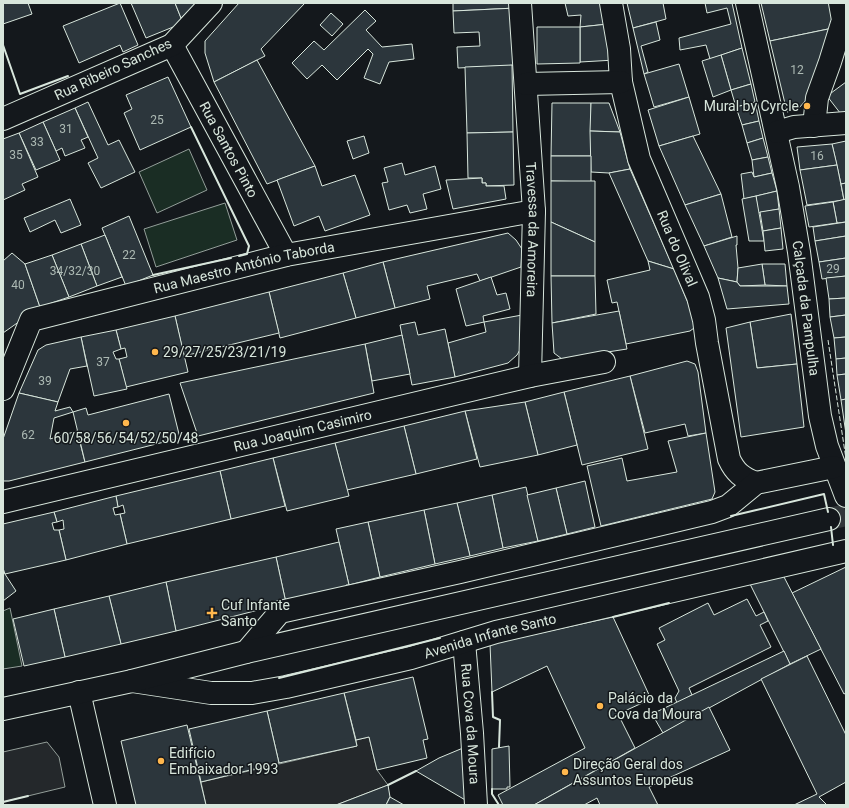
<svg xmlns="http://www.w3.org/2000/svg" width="849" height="808" font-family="Roboto,sans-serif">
  <rect width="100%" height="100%" fill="#14181c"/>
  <g fill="#1a2d24" stroke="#939e99">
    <polygon points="189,149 207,190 157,213 139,172"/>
    <polygon points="225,203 237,240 156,267 144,229"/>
    <polygon points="10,608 22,666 3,669 3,611"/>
  </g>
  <g fill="#24282b" stroke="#939e99">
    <polygon points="369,737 377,770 388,785 336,805 206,805 201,782 357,746 356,740"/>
    <polygon points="47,742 59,757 65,787 3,802 3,752"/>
  </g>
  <g fill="#2c363c" stroke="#d8e6dc">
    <polygon points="3,3 28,3 32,14 3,24"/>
    <polygon points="120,3 138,45 123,52 120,45 79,63 63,26"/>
    <polygon points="131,3 175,3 183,23 146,38"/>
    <polygon points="175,3 196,3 181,18"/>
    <polygon points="239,3 305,3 261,49 265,56 214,82 205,53 205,41"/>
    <polygon points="453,3 516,3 516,8 453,11"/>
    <polygon points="565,3 605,3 608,24 580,27 581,15 568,16"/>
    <polygon points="627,3 663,3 666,19 633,28"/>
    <polygon points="705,3 732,3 742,48 710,59 706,45 680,50 679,38 731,24 727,8 707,13"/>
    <polygon points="761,3 831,3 833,28 770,41"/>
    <polygon points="516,8 519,65 458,68 457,47 480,46 479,32 454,33 453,11"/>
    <polygon points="365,10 376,21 366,30 382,47 412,44 414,59 389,62 380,84 364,78 373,54 368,49 337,80 322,65 307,79 292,63 314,41 324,50"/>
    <polygon points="331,13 343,24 332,36 320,25"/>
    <polygon points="656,22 660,40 641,46 648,72 644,74 633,28"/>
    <polygon points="608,24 615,60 580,62 580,27"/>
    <polygon points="537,27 580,27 580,63 537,64"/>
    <polygon points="833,28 807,99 798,109 787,112 770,41"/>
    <polygon points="742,48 751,84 731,90 721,55"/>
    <polygon points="721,55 731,90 713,97 702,61"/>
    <polygon points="257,60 315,166 267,184 214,82"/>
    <polygon points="679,64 689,97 654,107 644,74"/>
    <polygon points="512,65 513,132 467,133 465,67"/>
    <polygon points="168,77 191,127 140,150 124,113 132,109 126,95"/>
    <polygon points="846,82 846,117 844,118 827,96"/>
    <polygon points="751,84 755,102 736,107 731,90"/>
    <polygon points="689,97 700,134 659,146 648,110"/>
    <polygon points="88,102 108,145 119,140 135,172 101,188 88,163 98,158 75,108"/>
    <polygon points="755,102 759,121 742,125 736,107"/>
    <polygon points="552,103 591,103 591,156 551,156"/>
    <polygon points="591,103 609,103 620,132 590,131"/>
    <polygon points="75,108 88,137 81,140 85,148 65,156 62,148 56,151 43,122"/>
    <polygon points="759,121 763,138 747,143 742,125"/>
    <polygon points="43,122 60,160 36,170 19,133"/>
    <polygon points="590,131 620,132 630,169 609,173 591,172"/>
    <polygon points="513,132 514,185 486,186 486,183 482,183 482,178 468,178 467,133"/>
    <polygon points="19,133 38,177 22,184 25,190 3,200 3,139"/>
    <polygon points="364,136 369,153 353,159 347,141"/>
    <polygon points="693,136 721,194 685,205 659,146"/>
    <polygon points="763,138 768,157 752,160 747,143"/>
    <polygon points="846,141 846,183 841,184 832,144"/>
    <polygon points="832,144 837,165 800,170 797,147"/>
    <polygon points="551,156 591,156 591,182 551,181"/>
    <polygon points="768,157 772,173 754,177 752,160"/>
    <polygon points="402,163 405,175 435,166 441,189 423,194 427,209 410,213 407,205 389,210 382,183 388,182 384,168"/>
    <polygon points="837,165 844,200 807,205 800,170"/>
    <polygon points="315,166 322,186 355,175 370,215 325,231 319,216 294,226 277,180"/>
    <polygon points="630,169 674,269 648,261 609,173"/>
    <polygon points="752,172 754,177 772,173 777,191 744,199 741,174"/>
    <polygon points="482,178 482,183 486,183 486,186 504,186 506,199 453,209 446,180"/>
    <polygon points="551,181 595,181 595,242 551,222"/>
    <polygon points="846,183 846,199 844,200 841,184"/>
    <polygon points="777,191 779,209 758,213 756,196"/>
    <polygon points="721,194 732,237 704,246 685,205"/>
    <polygon points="756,196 764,241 749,241 742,199"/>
    <polygon points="70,199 81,225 61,233 55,220 30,232 24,218"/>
    <polygon points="846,199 846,222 837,223 833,202"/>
    <polygon points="833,202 837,223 809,227 805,206"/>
    <polygon points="779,209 781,228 763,231 760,212"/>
    <polygon points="129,216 153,275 126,286 102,228"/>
    <polygon points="551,222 595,242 595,276 551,276"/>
    <polygon points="846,222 846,236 815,241 813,227"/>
    <polygon points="781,228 783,249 765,251 763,231"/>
    <polygon points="508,233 516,240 522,249 521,267 480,281 477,274 427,286 430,299 395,308 383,262"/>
    <polygon points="105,235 122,277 97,286 81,244"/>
    <polygon points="737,236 737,245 736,245 738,268 737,282 718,278 704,246"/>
    <polygon points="846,236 846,258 819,262 815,241"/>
    <polygon points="81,244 97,286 69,297 52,255"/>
    <polygon points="12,253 25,264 40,307 3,333 3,261"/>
    <polygon points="52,255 69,297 40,307 25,264"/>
    <polygon points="846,258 846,276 822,279 819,262"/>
    <polygon points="648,261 674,269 696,322 694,328 690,331 626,344 617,302 612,303 607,280 650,270"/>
    <polygon points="383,262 395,308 356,318 343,273"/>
    <polygon points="762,264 785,264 787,286 765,285"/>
    <polygon points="762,264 765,285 740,286 737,282 738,268"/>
    <polygon points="343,273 356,318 280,338 269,292"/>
    <polygon points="551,276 595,276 596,314 552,323"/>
    <polygon points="846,276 846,298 829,299 826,278"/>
    <polygon points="491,277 497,295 506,293 510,309 483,316 484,322 466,326 456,289"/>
    <polygon points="718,278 737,282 740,286 787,286 789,304 727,309"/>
    <polygon points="269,292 279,333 184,356 175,316"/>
    <polygon points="846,298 846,315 830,317 829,299"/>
    <polygon points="619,311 627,349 562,359 554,353 552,323"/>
    <polygon points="791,314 797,364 757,368 750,322"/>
    <polygon points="522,315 522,346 517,355 508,363 455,377 448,343 486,332 484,322"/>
    <polygon points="846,315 846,337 834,338 830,317"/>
    <polygon points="175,316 188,372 126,387 119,359 127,357 125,348 121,349 116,330"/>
    <polygon points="415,322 418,335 445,329 455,377 412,385 400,325"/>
    <polygon points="750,322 757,368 797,364 804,427 741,437 726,328"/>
    <polygon points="116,330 121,349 113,352 116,359 119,359 127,389 94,396 81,337"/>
    <polygon points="402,335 410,374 372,381 365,344"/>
    <polygon points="81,337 87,366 70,369 58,402 19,393 38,350 46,345"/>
    <polygon points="846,337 846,358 836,359 834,338"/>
    <polygon points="365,344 374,393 198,436 180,383"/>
    <polygon points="846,358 846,374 837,375 836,359"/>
    <polygon points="687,361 695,364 698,372 706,433 688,436 685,424 645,433 630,376"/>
    <polygon points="846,374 846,399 841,400 837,375"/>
    <polygon points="630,376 648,449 582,465 564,392"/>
    <polygon points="564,392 577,445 538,455 525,402"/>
    <polygon points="19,393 58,402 55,411 70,407 73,412 54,418 50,439 77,431 85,462 9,481 3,481 3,439"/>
    <polygon points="169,394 180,438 85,462 73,412 86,408 88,415"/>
    <polygon points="846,399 846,434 841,400"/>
    <polygon points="525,402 538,455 480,467 465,411"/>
    <polygon points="465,411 477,459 416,474 404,426"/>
    <polygon points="404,426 416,474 347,490 335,443"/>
    <polygon points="706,433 715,492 712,499 601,526 587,466 622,458 627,481 677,472 668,441"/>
    <polygon points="335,443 349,496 287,511 273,458"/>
    <polygon points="273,458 285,506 231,519 220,471"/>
    <polygon points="220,471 231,519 127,544 120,514 125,513 123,505 118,507 116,496"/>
    <polygon points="585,481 595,527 567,534 556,488"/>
    <polygon points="526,487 538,541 503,548 492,495"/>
    <polygon points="556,488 567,534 538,541 527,495"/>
    <polygon points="492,495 503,548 470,556 457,503"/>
    <polygon points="116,496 118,507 113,508 115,515 120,514 127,544 66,560 59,530 64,529 63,520 57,522 54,512"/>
    <polygon points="457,503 470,556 435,564 424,510"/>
    <polygon points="424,510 435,564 380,577 368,522"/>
    <polygon points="54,512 57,522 52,523 54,530 59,530 66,560 5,574 3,568 3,524"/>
    <polygon points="368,522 380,577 349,585 336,529"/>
    <polygon points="339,542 349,585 346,585 347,589 286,603 276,557"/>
    <polygon points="276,557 286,603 176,631 166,582"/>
    <polygon points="846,567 846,693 844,694 792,593"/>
    <polygon points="3,571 16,591 3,601"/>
    <polygon points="783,575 821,649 790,664 750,584"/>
    <polygon points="166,582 176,631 121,644 109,596"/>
    <polygon points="109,596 121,644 65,657 54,609"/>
    <polygon points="747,599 756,616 764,612 768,621 760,625 771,647 689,688 692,695 677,703 675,698 679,691 657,644 665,640 659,628 708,603 714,615"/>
    <polygon points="54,609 65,657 24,666 13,619"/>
    <polygon points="613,617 651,699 618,714 635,748 534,805 503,805 498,795 585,748 547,666 492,692 490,644"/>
    <polygon points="784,651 790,664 663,733 652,714"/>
    <polygon points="807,656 846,735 846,782 819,797 827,805 794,805 817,794 761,679"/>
    <polygon points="413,677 428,739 423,740 427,758 377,770 369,737 356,740 344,693"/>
    <polygon points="344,693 357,746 279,763 267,711"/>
    <polygon points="709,707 730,750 649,787 658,805 600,805 597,798 584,805 534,805"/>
    <polygon points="267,711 279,763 201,782 189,729"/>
    <polygon points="187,725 206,805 136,805 121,741"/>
    <polygon points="509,746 510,787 507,787 507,789 492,789 492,749"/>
    <polygon points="463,748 467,801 416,771 439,758"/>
    <polygon points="388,785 390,797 386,805 336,805"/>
    <polygon points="390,797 404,805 386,805"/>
  </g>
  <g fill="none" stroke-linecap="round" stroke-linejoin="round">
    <polyline stroke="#313739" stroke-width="22" stroke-dasharray="22 11" stroke-linecap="butt" points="829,519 846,515"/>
    <g stroke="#d8e6dc" stroke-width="24">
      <g id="minor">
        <path id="s1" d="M520 3 534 211 530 376"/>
        <path id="s2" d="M611 3 619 49 621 82 639 159 698 297 704 320 707 343 729 459C735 472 742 478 756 483"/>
        <path id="s3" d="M747 3 788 187 799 252 820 416 827 446 846 496"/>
        <path id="s4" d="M172 45 286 255"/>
        <polyline points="526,84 621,82"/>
        <polyline points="3,119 172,45 211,3"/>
        <polyline points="814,126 817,98 830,62 843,20 840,3"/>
        <polyline points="777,132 794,127 846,123"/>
        <path id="s5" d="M3 389 31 320 286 255 534 211"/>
        <path id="s6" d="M3 502 530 376 604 362"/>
        <path id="s7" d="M464 642 472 733 476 805"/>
        <polyline points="246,652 280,612 460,572 712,512 728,506 756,483 834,467"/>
        <path id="s8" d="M132 681 211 693H252L286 687 411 658 496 632 846 551"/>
        <polyline points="79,692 105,805"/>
      </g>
    </g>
    <g stroke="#d8e6dc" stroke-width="24">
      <polyline id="major" points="3,709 132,681 246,652 829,519"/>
    </g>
    <use href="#minor" stroke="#14181c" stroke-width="22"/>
    <use href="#major" stroke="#14181c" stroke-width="22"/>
    <polyline stroke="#d8e6dc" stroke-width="1" stroke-dasharray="5 2" stroke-linecap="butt" points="828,340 846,459"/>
    <g stroke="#d8e6dc" stroke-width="2">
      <polyline points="3,45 20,94 68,76"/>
      <polyline points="191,127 249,246 247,254 239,256"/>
      <polyline points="153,275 231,258"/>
      <polyline points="731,516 824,494 828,512"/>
      <polyline points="831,527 833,545"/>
      <polyline points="613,617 669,603"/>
      <polyline points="279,678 440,638"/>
      <polyline points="492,692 493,717 500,720 499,747"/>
      <polyline points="388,785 416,771"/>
      <polyline points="492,789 492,794 499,805"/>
      <polyline points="3,802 28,796"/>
    </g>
  </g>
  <g fill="#ffb74d" stroke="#14181c" stroke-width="1.5">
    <circle cx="807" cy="106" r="4"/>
    <circle cx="155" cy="352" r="4"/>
    <circle cx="126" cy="423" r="4"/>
    <path d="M210 607h4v4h4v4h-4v4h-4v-4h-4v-4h4z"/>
    <circle cx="600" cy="706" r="4"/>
    <circle cx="161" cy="761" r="4"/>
    <circle cx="565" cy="772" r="4"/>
  </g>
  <g text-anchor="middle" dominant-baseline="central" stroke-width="3" stroke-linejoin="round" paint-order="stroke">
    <g font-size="12" fill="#adbab4">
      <text x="797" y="70">12</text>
      <text x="157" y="120">25</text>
      <text x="66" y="129">31</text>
      <text x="37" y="142">33</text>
      <text x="16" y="155">35</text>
      <text x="817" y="156">16</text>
      <text x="129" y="255">22</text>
      <text x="833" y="269">29</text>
      <text x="75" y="271">34/32/30</text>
      <text x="18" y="285">40</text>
      <text x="103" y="362">37</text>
      <text x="45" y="381">39</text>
      <text x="28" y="435">62</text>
    </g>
    <g font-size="14" fill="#d8e6dc" stroke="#14181c">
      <text transform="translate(113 69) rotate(-25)">Rua Ribeiro Sanches</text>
      <text stroke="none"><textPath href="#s4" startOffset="119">Rua Santos Pinto</textPath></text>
      <text stroke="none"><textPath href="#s1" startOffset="227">Travessa da Amoreira</textPath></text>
      <text stroke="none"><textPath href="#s2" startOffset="256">Rua do Olival</textPath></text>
      <text stroke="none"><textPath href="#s5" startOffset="294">Rua Maestro António Taborda</textPath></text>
      <text stroke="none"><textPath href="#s3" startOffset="311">Calçada da Pampulha</textPath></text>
      <text stroke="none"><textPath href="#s6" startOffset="308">Rua Joaquim Casimiro</textPath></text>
      <text stroke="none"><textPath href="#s8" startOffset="366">Avenida Infante Santo</textPath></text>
      <text stroke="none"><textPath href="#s7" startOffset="82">Rua Cova da Moura</textPath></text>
    </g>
    <g font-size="14" fill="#d8e6dc" stroke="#14181c" text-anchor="start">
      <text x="799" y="106" text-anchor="end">Mural by Cyrcle</text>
      <text x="163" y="352">29/27/25/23/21/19</text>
      <text x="126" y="438" text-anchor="middle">60/58/56/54/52/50/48</text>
      <text x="221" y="605">Cuf Infante<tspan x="221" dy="16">Santo</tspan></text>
      <text x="608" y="698">Palácio da<tspan x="608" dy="16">Cova da Moura</tspan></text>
      <text x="169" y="753">Edifício<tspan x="169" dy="16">Embaixador 1993</tspan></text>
      <text x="573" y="764">Direção Geral dos<tspan x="573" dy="16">Assuntos Europeus</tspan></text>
    </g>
  </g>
  <rect width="849" height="808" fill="none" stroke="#d8e6dc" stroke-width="8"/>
</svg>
